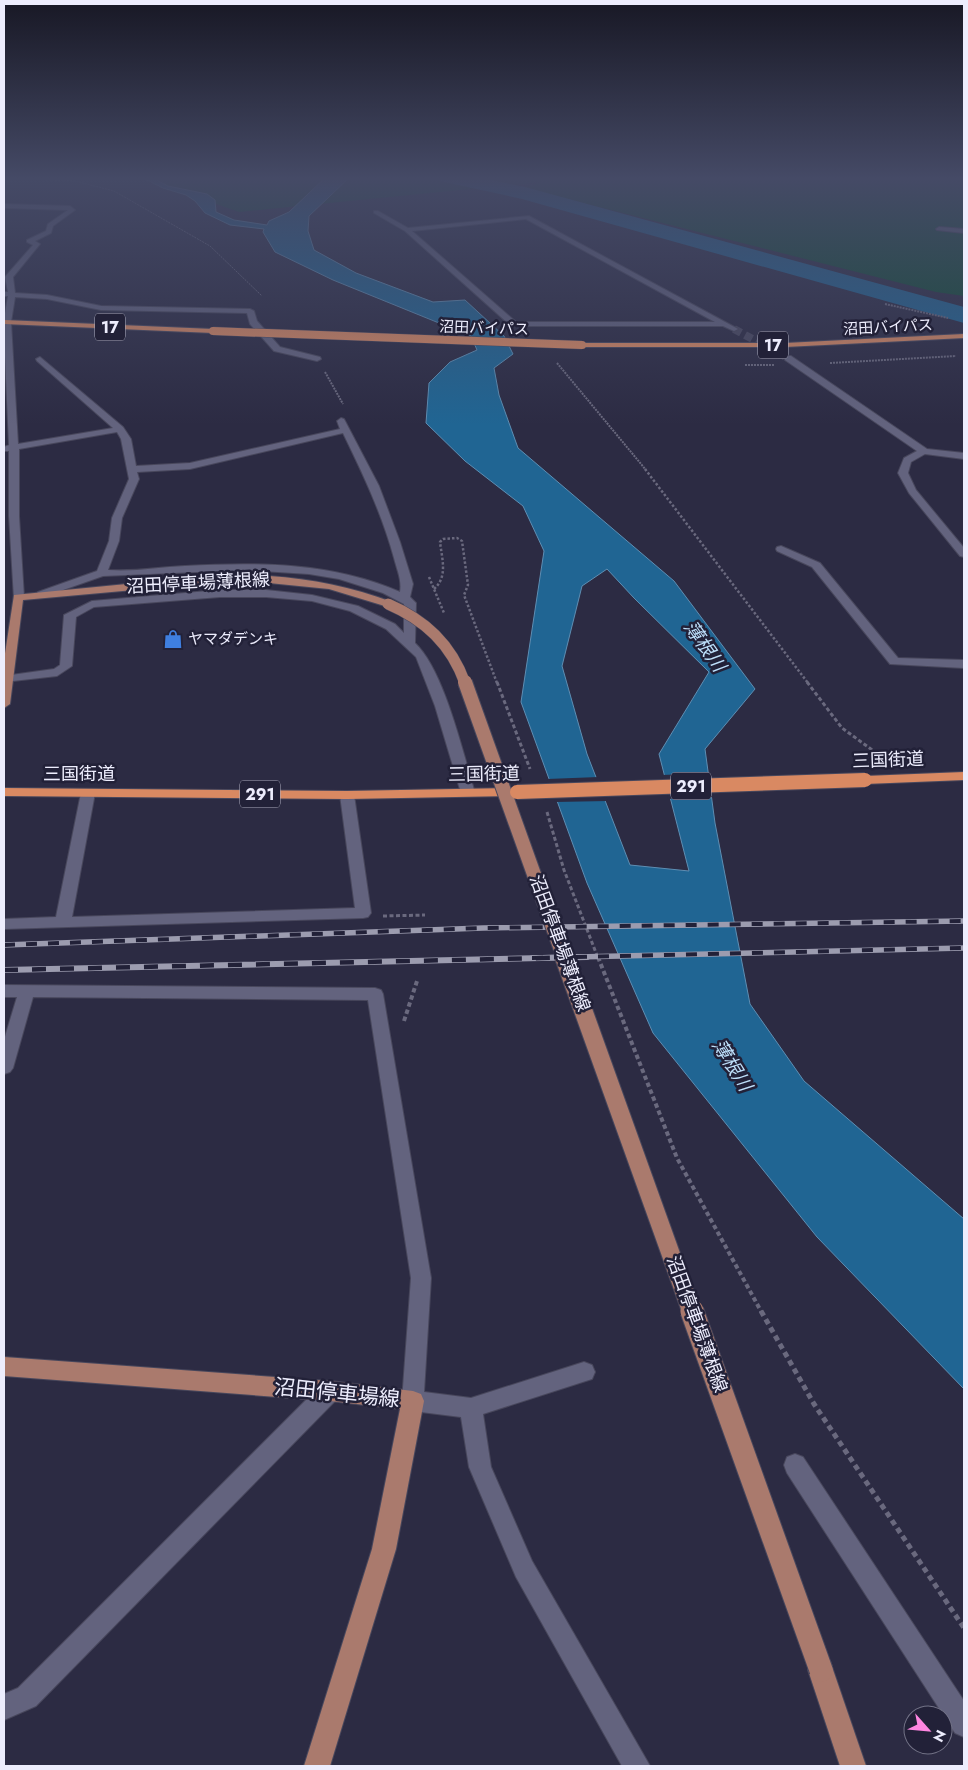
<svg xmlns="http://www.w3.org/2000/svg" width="968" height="1770" font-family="Jost,'Noto Sans JP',sans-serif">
  <rect width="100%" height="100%" fill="#2c2b43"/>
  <polygon fill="#104b34" points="140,177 964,177 964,296 936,292 524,188 541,182 239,212"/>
  <path fill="#206593" stroke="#5e8eb3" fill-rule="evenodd" d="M141 177H151L168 186 207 194 215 200 216 212 234 220 267 225 269 221 289 212 326 177H350L309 216 308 231 314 250 356 273 433 302 465 300 504 336 513 354 494 368 499 395 518 448 674 581 755 689 705 749 715 823 750 1004 804 1081 964 1219V1389L817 1237 653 1033 587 883 521 702 544 551 523 506 465 461 426 423 429 383 450 362 477 350 471 336 333 280 275 252 263 232 264 229 230 225 205 213 195 201 186 195 163 188ZM607 569 634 598 709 672 659 754 689 871 630 865 587 754 562 666 582 586Z"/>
  <g fill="#2c2b43">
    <polygon points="711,773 714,797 668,799 662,775"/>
    <polygon points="599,777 608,801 555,802 547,779"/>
  </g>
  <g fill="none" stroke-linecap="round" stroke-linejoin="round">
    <polygon fill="#206593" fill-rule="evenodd" points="437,177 477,177 525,187 964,307 964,323 522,199 440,181"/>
    <polyline stroke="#49485f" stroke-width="8" stroke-dasharray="8 4.5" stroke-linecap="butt" points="734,329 788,358"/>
    <g stroke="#48475c" stroke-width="2">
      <g id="minor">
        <path d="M4 204 70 206 75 210 53 226 51 233 35 241 40 244 13 277 15 293 47 295 101 306 250 309 254 311 257 321 280 347 320 357 321 359 317 361 274 351 250 324 247 313 101 310 47 299 15 297 11 322 18 444 113 428 37 361 36 359 40 357 123 427 131 439 136 466 190 463 340 429 337 421 341 418 344 419 379 486 400 542 413 584 410 597 416 603 415 643C444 670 463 753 475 793L473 796H463L461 793 435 706 416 657 386 629 350 611 312 601 266 597H220L94 607 76 617 72 666 57 676 4 682V676L54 669 60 665 64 615 92 601 220 590H266L312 595 358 606 395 624 404 633V604L383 593 339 579 309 574 244 570 103 576 46 596H38L36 594 38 592 97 571 109 541 112 518 129 479 121 439 117 432 19 449V516L24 597 22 599H14L9 516V451H4V447L9 445 4 334V319L8 296H4V292H8L5 277 33 245 27 242V240L46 231 48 224 68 210 4 208ZM343 433C363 474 382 514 394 558 397 570 402 580 400 592 332 562 257 562 185 566 160 567 134 572 108 570L119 541 122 518 139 479 137 472 190 469Z"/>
        <path d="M374 211H378L408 228 529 216 738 329 734 331 723 326H511L405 231 374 213ZM526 219 715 322H516L412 231Z"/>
        <polygon points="939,227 964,229 964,233 937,230 936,229"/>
        <polygon points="785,356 791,356 927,449 964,453 964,459 925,454 911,462 908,473 916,490 964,548 964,557 960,556 909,493 898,473 904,458 917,451 785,360"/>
        <polygon points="781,546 820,563 898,658 964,660 964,668 890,664 812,567 777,551 776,549 777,547"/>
        <polygon points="88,789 95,793 72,917 355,908 340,795 347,791 354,795 371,913 368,917 363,918 4,929 4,919 56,917 81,793"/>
        <polygon points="4,985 375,988 381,990 383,994 431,1278 424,1392 471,1398 584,1362 592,1365 595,1372 592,1379 483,1414 491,1467 532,1561 650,1766 622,1766 516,1577 469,1467 461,1417 413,1411 405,1408 402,1401 411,1278 368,1000 33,997 13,1068 10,1072 4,1074 4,1040 17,997 4,997"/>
        <polygon points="330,1381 338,1384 341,1391 338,1398 36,1706 4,1720 4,1694 18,1688 322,1384"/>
        <polygon points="795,1454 803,1457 964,1701 964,1737 955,1733 787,1473 784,1465 787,1457"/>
      </g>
    </g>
    <g stroke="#48475c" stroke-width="2">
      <g id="major">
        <path d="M269 576C312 579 352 587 392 602L394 604 388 607 329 589 269 583 178 586 23 600 10 704 4 708V660L14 595 178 579Z"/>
        <polygon points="4,1357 330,1381 413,1391 421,1394 424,1401 396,1549 330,1766 304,1766 372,1549 400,1409 330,1401 4,1376"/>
        <polygon points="821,1657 830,1661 866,1766 840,1766 808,1670 812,1661"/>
      </g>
    </g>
    <g stroke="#48475c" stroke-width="2">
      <g id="highway">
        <polygon points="4,320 213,329 217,331 213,333 4,324"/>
        <polygon points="964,334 964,338 785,347 582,347 578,345 582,343 785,343"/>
        <polygon points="964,772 964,780 865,784 858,780 865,776"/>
        <polygon points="4,788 347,791 517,788 524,792 517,796 347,799 4,796"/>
      </g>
    </g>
    <g stroke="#6a697e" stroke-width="1" stroke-dasharray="2 1" stroke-linecap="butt">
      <polyline points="4,178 75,181 114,191 210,246 262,296"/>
      <polyline points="885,304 891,305"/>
    </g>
    <g stroke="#6a697e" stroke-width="2" stroke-dasharray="2 1" stroke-linecap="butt">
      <polyline points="885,304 948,318"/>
      <polyline points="557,363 646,470"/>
      <polyline points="830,363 956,356"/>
      <polyline points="745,365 774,365"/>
      <polyline points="325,372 343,404"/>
    </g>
    <g stroke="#6a697e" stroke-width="2.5" stroke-dasharray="2.5 2" stroke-linecap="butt">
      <polyline points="645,469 808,683"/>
      <polyline points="429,577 444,613"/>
      <path d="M434 589C448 577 442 559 440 542L443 539 457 538 462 541 468 585 464 595 497 683"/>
    </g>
    <g stroke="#6a697e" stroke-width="3" stroke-dasharray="4 2.5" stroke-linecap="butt">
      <polyline points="497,682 530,769"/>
      <polyline points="807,682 842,728 886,760"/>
      <polyline points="547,812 564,870 598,958"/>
      <polyline points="383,916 425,915"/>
    </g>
    <g stroke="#6a697e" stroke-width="4" stroke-dasharray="4.5 3" stroke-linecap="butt">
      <polyline points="598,957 677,1158 762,1313"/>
      <polyline points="404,1021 417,981"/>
    </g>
    <polyline stroke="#6a697e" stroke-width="5" stroke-dasharray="5.5 4" stroke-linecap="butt" points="761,1311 814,1404 964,1628"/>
    <use href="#minor" fill="#63637e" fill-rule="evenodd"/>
    <use href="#major" fill="#aa7a6d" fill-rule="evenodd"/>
    <use href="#highway" fill="#d98962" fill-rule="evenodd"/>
    <g stroke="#9c9caf" stroke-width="5.5">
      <g id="rail-far1">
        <polyline points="4,945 483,928 964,921"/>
        <polyline points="532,958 964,948"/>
      </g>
    </g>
    <g stroke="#9c9caf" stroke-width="6">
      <polyline id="rail" points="4,970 587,957"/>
    </g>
    <use href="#rail-far1" stroke="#222138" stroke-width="4" stroke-dasharray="11" stroke-linecap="butt"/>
    <use href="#rail" stroke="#222138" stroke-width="4.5" stroke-dasharray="14" stroke-linecap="butt"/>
    <g stroke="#48475c" stroke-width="12" stroke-linecap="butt">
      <path id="major-bridge-far3" d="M388 604C425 620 451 644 465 683"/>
    </g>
    <g stroke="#48475c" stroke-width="16" stroke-linecap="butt">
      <polyline id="major-bridge-far2" points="465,682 564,958"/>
    </g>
    <g stroke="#48475c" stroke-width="20" stroke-linecap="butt">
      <polyline id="major-bridge-far1" points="564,957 692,1313"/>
    </g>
    <g stroke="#48475c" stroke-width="25" stroke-linecap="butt">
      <polyline id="major-bridge" points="692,1311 821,1670"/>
    </g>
    <g stroke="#48475c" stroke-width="9" stroke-linecap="butt">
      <polyline id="highway-bridge-far1" points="213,331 582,345"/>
    </g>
    <g stroke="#48475c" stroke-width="16" stroke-linecap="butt">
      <polyline id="highway-bridge" points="517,792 865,780"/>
    </g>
    <use href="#major-bridge-far3" stroke="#aa7a6d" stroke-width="11"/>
    <use href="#major-bridge-far2" stroke="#aa7a6d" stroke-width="14"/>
    <use href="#major-bridge-far1" stroke="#aa7a6d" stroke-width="18"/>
    <use href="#major-bridge" stroke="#aa7a6d" stroke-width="23"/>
    <use href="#highway-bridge-far1" stroke="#d98962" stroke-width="8"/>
    <use href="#highway-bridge" stroke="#d98962" stroke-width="14"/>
  </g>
  <linearGradient id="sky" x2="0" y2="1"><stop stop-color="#181825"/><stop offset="0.42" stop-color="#454a66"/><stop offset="1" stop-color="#454a66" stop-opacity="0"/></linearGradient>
  <rect width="968" height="425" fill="url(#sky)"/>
  <defs>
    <g id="shop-bare" transform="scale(1.5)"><path d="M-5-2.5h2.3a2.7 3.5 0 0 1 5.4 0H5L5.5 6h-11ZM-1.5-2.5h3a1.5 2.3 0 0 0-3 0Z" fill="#3f7fe0" stroke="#222138" stroke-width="2.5" paint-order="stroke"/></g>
  </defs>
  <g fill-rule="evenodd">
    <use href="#shop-bare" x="173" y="639"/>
  </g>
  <g text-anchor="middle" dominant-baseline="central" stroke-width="5" stroke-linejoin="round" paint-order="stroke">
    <g font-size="15" fill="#ededfd" stroke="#222138">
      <text transform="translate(888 327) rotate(-3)">沼田バイパス</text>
      <text transform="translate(484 328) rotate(2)">沼田バイパス</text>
    </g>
    <g font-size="15" fill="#ededfd" stroke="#222138" text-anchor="start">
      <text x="188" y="639">ヤマダデンキ</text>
    </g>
    <g fill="#222138" stroke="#b0b0c2" stroke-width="1">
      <rect x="95" y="313.5" width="30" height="27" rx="4"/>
      <rect x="758" y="331.5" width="30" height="27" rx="4"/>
      <rect x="671" y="772.5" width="40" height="27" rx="4"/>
      <rect x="240" y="780.5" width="40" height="27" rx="4"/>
    </g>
    <g font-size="16" font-weight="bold" fill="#ededfd">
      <text x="110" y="327">17</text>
      <text x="773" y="345">17</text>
      <text x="691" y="786">291</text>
      <text x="260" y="794">291</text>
    </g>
    <g font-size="18" fill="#ededfd" stroke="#222138">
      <text transform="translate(198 583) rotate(-3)">沼田停車場薄根線</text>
      <text transform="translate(888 760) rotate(-2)">三国街道</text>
      <text x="79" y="774">三国街道</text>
      <text transform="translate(484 774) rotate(-1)">三国街道</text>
      <text transform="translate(560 943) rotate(70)">沼田停車場薄根線</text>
      <text transform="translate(697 1324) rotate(70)">沼田停車場薄根線</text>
    </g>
    <g font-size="19" font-style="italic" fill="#bddffa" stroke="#222138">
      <text transform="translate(705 646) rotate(55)">薄根川</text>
      <text transform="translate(732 1065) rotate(58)">薄根川</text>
    </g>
    <g font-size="21" fill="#ededfd" stroke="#222138">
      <text transform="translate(337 1393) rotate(6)">沼田停車場線</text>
    </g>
  </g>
  <rect width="968" height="1770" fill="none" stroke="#ededfd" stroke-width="10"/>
  <g transform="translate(928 1730) rotate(117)"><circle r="24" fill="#222138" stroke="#737387"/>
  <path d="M0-4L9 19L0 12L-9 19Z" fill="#fe86e1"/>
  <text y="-8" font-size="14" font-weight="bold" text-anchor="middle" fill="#ededfd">N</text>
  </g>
</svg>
